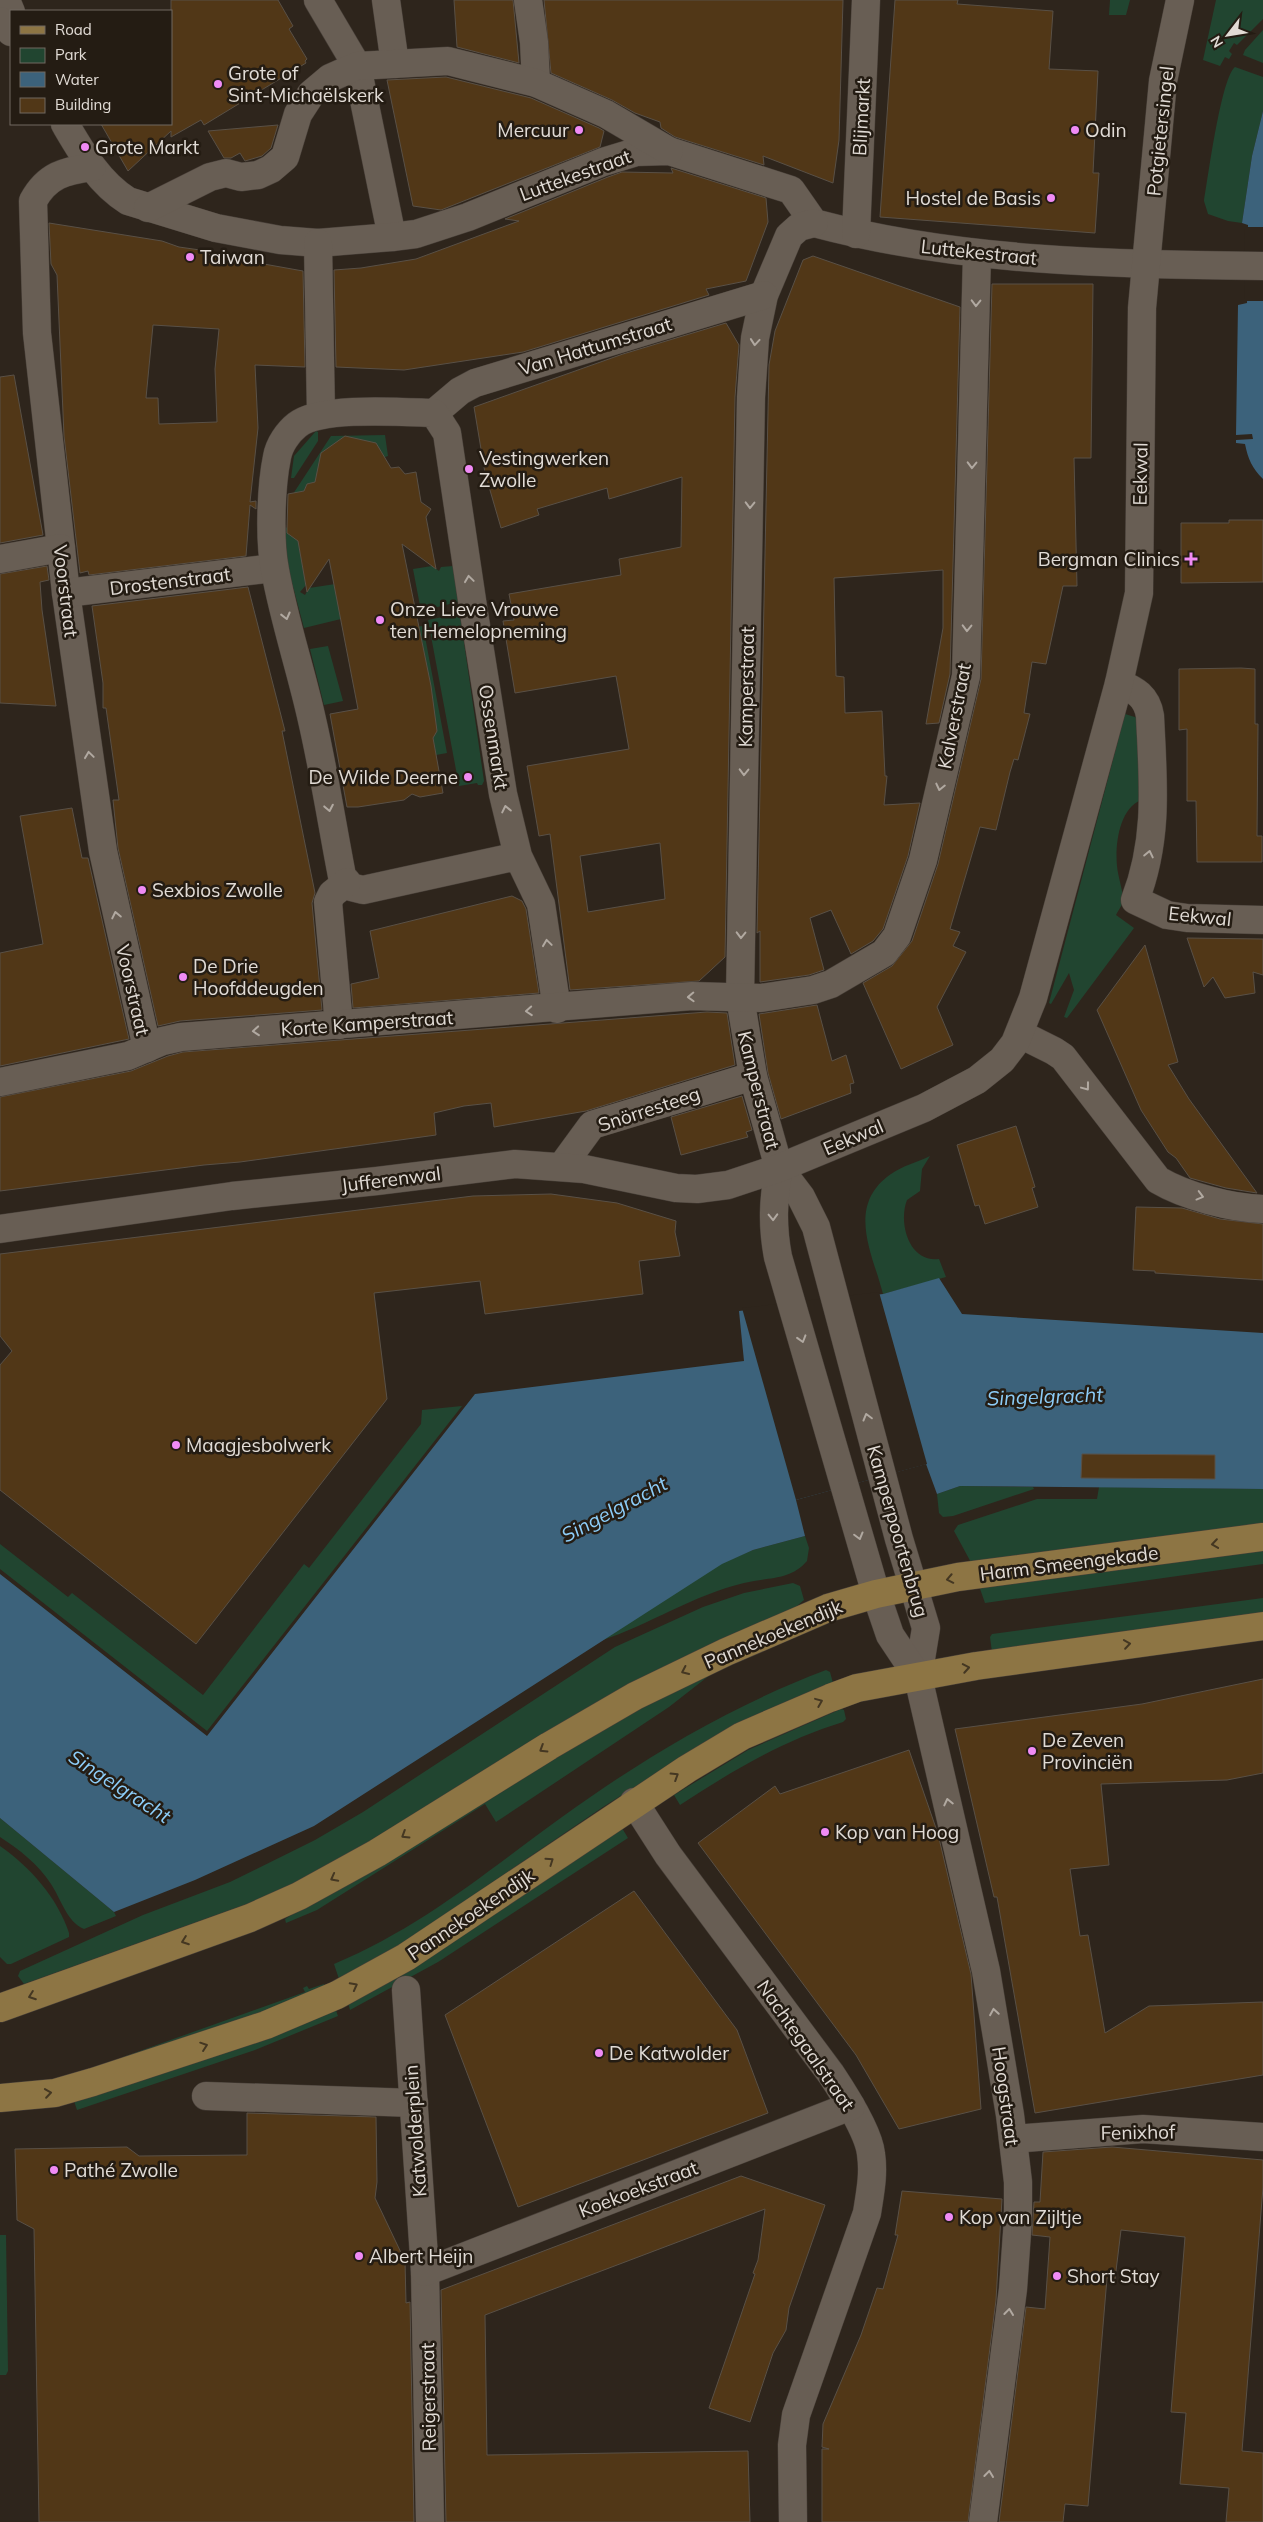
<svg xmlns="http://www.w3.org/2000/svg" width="1263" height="2522" font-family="Mulish,sans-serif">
  <rect width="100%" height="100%" fill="#2e251c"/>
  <g fill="#214530">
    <polygon points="1110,0 1130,0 1126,15 1109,15"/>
    <polygon points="1216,0 1263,0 1263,19 1237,45 1234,43 1229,51 1232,54 1229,59 1225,57 1220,66 1203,60"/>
    <polygon points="1263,30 1263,63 1243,55 1245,50"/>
    <path d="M1235 67 1263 77V111L1252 156 1242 223 1228 221 1208 214 1204 201C1208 178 1221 78 1235 67Z"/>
    <polygon points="316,431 318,432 318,441 294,478 291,478 294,456"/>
    <polygon points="385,435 388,456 385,457 387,469 382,453 363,440 336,443 315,483 307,484 304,491 293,494 331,436"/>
    <polygon points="298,525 298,541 306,585 300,592 305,595 309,588 342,583 341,619 304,628 287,564 285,528"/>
    <polygon points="432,566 439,571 441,567 453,566 458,602 421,611 413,569"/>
    <polygon points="452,615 460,615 484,781 482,785 478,785 477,783 459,786 428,620"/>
    <polygon points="423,626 447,753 436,755 432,735 434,736 437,731 431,728 426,701 433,700 432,695 420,630 413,631 412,627"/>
    <polygon points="328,646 343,701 324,705 310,649"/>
    <path d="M1125 714 1138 718 1141 800C1119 809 1115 845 1117 866 1118 877 1123 890 1123 900 1123 904 1118 911 1116 915L1134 928 1067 1018 1064 1017 1074 990 1069 973 1051 1004 1049 1003Z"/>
    <path d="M930 1156 922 1169 920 1191 907 1200C898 1223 909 1263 939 1259L946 1277 883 1294C873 1254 845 1206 891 1174 902 1166 918 1162 930 1156Z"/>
    <polygon points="462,1406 207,1731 0,1569 0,1544 68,1597 72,1593 203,1695 304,1564 309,1568 421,1424 422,1410"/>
    <polygon points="960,1486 1033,1487 1034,1489 953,1516 943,1517 939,1513 937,1494"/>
    <polygon points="1099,1487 1263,1489 1263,1529 974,1568 954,1531 958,1525 1037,1499 1097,1499"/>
    <path d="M805 1536 809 1548 807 1561C790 1581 767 1577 744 1583 693 1595 649 1625 600 1641L722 1563 753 1550Z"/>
    <polygon points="1263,1545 1263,1564 985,1603 979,1586"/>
    <polygon points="793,1583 800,1586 804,1600 790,1612 354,1858 255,1901 24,1984 18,1976 20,1971 143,1915 230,1882 315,1840 363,1812 615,1647 703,1607 744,1593"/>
    <polygon points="1263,1598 1263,1617 992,1652 990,1637 992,1634"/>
    <path d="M826 1670 830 1672 833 1683 764 1711 688 1753 603 1807 341 1985 334 1964C422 1927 486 1872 562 1817 645 1757 731 1706 826 1670Z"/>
    <polygon points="715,1671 669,1707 496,1822 485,1804 317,1910 286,1923 285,1919 554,1752"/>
    <path d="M841 1709 844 1710 846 1719 843 1722C784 1740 732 1771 680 1805L674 1795 748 1750Z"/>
    <path d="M0 1818 114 1912 116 1916 84 1929C67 1922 61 1899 51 1884 38 1864 20 1850 0 1837Z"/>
    <polygon points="622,1828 628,1838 438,1962 350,2010 347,1999"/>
    <path d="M0 1846C30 1867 57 1897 69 1933V1937L11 1964H7L0 1957Z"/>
    <polygon points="324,1984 327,1992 126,2065 123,2057 305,1992 303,1988 307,1986 309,1989"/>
    <polygon points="334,2005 338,2016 255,2050 77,2110 73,2098"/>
    <polygon points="0,2235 6,2235 8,2371 6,2375 0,2375"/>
  </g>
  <g fill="#3c627b">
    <path d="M1263 111V479C1252 468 1248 459 1245 444L1236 443V440L1253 439 1252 434 1236 435 1238 305 1247 303 1248 225 1242 223 1252 156Z"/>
    <polygon points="939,1278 962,1314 1263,1333 1263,1489 960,1486 937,1494 926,1464 796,1500 805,1536 753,1550 722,1564 314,1826 195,1880 114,1912 0,1818 0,1574 207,1736 475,1394 744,1361 739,1311 883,1294"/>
  </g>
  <g fill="#2e251c">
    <polygon points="1245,227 1263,227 1263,301 1244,301"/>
    <polygon points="879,1292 927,1464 796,1500 742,1308"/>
  </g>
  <g fill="#513717" stroke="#595046" fill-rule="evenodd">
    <polygon points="171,0 278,0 293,26 289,29 307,59 305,61 306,63 204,125 201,120 171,137 171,131 128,171 101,124 171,124"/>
    <polygon points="454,0 513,0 519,63 457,47"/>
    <polygon points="544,0 843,0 839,140 833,183 763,156 764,165 675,137 661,128 660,122 635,113 612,100 551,73"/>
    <polygon points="895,0 958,0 957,4 1053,11 1049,69 1098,71 1093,173 1099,173 1095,233 880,217"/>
    <polygon points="446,77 531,98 599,128 604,131 600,147 441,210 413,206 387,80"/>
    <polygon points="278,125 271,148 262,156 245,161 240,153 231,158 224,158 208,131"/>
    <polygon points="671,168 766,198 768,222 746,281 706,289 709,295 523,352 404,370 336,367 334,270 361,268 416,259 519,221 505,219 608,177 622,172 673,173"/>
    <path d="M49 223 162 241 179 247 207 251 208 254 303 271 305 367 255 365 258 428 250 502 256 501V509L250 505 246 556 89 575 88 571 80 573 64 436 57 275 51 264ZM153 325 219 329 215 369 217 422 159 424 158 398H146Z"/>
    <polygon points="813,256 960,307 950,674 939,723 926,724 943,628 943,570 834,578 836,676 844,677 845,713 882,711 885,776 887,776 884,805 920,803 908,856 883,929 873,941 851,954 831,910 810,918 824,970 809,975 760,982 760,931 757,933 769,365 775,331 803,260"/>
    <polygon points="992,284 1093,284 1091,458 1074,458 1077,586 1063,586 1046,664 1032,662 1024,713 1030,714 1018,760 1014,759 1010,772 996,830 980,827 950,929 960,932 953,946 966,952 937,1007 953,1045 901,1069 863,983 892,966 912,941 938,864 981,679"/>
    <path d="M726 323 739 345 735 397 725 957 699 981 570 990 550 834 539 836 527 766 629 749 616 676 515 693 503 621 514 620 509 594 621 575 619 559 681 547 682 477 609 499 607 488 537 509 539 515 501 528 485 473 474 407 623 354ZM660 843 665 899 588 912 580 856Z"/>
    <polygon points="14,375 43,535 0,543 0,377"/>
    <polygon points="345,436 376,443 391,468 399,467 405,474 416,472 421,502 431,509 426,517 436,569 402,544 431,686 437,731 433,738 443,793 420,797 412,794 404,800 358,807 347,807 330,714 358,709 329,559 307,592 298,541 287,533 287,528 288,494 304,491 307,484 315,482 321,453"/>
    <polygon points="1229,520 1263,520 1263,582 1181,583 1181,523 1229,523"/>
    <polygon points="47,566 49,580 40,582 42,610 56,706 0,703 0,574"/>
    <polygon points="248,587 285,731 282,731 315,893 312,903 322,1010 180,1021 158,1026 118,848 113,800 119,800 106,708 103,708 103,683 92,606"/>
    <polygon points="1241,668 1255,669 1255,724 1258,724 1257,836 1262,836 1262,862 1197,862 1196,801 1187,801 1187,729 1179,730 1179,669"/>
    <polygon points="72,808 82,858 88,858 129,1039 0,1066 0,953 43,944 20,816"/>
    <polygon points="512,896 522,901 526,909 539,993 353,1008 351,984 379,978 370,931"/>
    <polygon points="1187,938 1263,939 1263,975 1253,972 1255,993 1225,998 1213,977 1204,987"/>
    <polygon points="1145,945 1178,1062 1168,1065 1189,1099 1257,1193 1226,1188 1190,1178 1176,1158 1168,1152 1141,1110 1097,1010"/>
    <polygon points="817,1005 832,1061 846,1055 854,1083 850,1084 851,1093 781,1119 768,1073 759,1014"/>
    <polygon points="707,1012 727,1013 735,1065 586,1111 494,1127 491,1103 464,1106 434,1113 436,1135 240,1162 204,1165 0,1191 0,1097 131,1071 168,1056 183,1052"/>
    <polygon points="742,1096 752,1130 746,1132 748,1137 681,1155 671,1117"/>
    <polygon points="1016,1126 1035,1187 1032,1188 1038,1207 985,1224 979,1205 975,1206 957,1145"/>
    <polygon points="551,1194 617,1203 676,1221 675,1232 680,1256 639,1261 643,1294 485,1314 480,1281 374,1293 387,1399 196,1644 0,1490 0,1365 12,1351 0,1336 0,1254 473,1196"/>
    <polygon points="1136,1207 1182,1208 1220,1219 1263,1224 1263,1280 1155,1273 1155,1271 1133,1270"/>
    <polygon points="1082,1454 1215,1455 1215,1479 1081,1478"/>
    <polygon points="1263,1679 1263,1773 1227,1780 1101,1784 1109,1865 1070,1869 1080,1936 1088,1935 1105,2033 1149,2006 1263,2002 1263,2075 1035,2113 997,1897 994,1897 955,1729 1142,1704"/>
    <polygon points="909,1750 938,1834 971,1974 981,2109 899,2129 856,2055 698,1843 775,1786 780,1794"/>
    <polygon points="634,1891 737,2030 768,2113 518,2207 445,2015"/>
    <polygon points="247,2113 376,2117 377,2182 375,2198 405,2261 406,2303 410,2302 414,2522 39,2522 34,2229 17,2220 15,2149 127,2147 139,2156 247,2155"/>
    <polygon points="1112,2147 1263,2160 1263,2187 1242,2451 1263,2453 1263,2522 1226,2522 1229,2488 1180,2484 1186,2413 1171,2412 1185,2237 1121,2230 1115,2279 1107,2278 1088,2506 1065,2504 1063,2522 999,2522 1026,2307 1045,2309 1050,2237 1032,2235 1034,2202 1040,2202 1043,2152"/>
    <polygon points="741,2176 825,2205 789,2308 786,2330 773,2353 750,2422 709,2408 755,2274 753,2273 758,2260 765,2209 485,2315 487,2455 748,2451 750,2522 446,2522 441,2290"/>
    <polygon points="902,2191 1002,2199 996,2300 968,2522 822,2522 822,2449 829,2449 822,2447 823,2424 861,2335 877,2288 883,2289 898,2235 895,2235"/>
  </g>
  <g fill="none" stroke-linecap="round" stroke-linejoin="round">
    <g stroke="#473f38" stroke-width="29">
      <g id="minor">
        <polyline points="6,0 11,12"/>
        <polyline points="318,0 357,66 392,237"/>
        <polyline points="386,0 395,64"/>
        <polyline points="528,0 534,42 536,83"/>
        <polyline points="0,21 11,32"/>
        <path d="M65 124C82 153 99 183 128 201L216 228 280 240 318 243 392 237 416 234 468 217 603 162 636 152 669 151 791 190 814 223C960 262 1112 264 1263 266"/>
        <path d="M92 167C65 171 47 175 33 201L37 333 66 593 103 851 147 1048"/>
        <polyline points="148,208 210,177 226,173 241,177 258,175 271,169 285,157 298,114 311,94 330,78 357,66 448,61 536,83 606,114 669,151"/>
        <polyline points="814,223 799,227 789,236 764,295 755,338 751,397 740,997 753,1076 779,1168 801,1197 816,1227 899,1539 926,1628 918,1677"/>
        <polyline points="856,234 866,0"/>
        <polyline points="318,243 321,415"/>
        <polyline points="434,413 460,391 475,383 764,295"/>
        <polyline points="0,559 61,548"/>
        <polyline points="66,593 274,568"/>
        <path d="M1119 683C1135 690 1147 696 1150 716 1153 781 1159 838 1135 900L1167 915 1187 918 1263 920"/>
        <path d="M518 856 363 890 351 887 342 876C332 824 324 772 312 720 301 670 284 620 275 570 269 540 271 486 277 457 279 445 288 432 297 425 320 406 402 412 434 413L447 433 473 607 503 794 518 856 541 904 557 1009"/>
        <polyline points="339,1025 328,902 332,894 347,882"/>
        <path d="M1020 1034 1054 1051 1063 1057 1158 1180C1185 1196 1231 1208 1263 1209"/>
        <polyline points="0,1082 128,1056 163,1041 181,1037 692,996 761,998 813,990 831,984 884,953 897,936 923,860 966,676 977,254"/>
        <polyline points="562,1166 592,1125 753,1076"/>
        <path d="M779 1168C773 1201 772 1225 778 1257L876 1594 890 1635 918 1677 986 1971 1010 2115 1018 2182V2219L1013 2289 983 2522"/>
        <polyline points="0,1229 232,1196 377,1181 515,1164 584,1169 676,1188 697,1189 728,1185 779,1168 924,1108 977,1080 1002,1060 1015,1043 1033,998 1119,683 1139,593 1142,308 1163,81 1180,0"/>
        <path d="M634 1802 668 1855 831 2074C843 2092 869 2133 871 2154 874 2175 870 2193 867 2213L796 2415 792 2445 793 2522"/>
        <polyline points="406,1990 425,2272 430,2522"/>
        <polyline points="206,2096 414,2103"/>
        <polyline points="1013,2139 1143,2129 1263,2137"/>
        <polyline points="425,2272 851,2106"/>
      </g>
    </g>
    <g stroke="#473f38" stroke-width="29">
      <g id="major">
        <polyline points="0,2008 250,1918 299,1896 377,1853 549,1746 635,1696 726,1652 828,1608 876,1594 958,1577 1263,1537"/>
        <polyline points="0,2098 55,2093 93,2082 266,2025 337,1995 406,1957 687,1769 742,1736 830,1698 857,1688 976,1666 1263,1626"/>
      </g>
    </g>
    <use href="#minor" stroke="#685e54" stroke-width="28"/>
    <use href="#major" stroke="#8d7544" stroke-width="28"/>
  </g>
  <defs><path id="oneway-chevron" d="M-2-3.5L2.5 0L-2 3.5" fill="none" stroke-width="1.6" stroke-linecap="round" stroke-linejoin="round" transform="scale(1.25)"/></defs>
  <g stroke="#b1a9a1">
    <use href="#oneway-chevron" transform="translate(976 303) rotate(91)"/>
    <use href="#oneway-chevron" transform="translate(755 342) rotate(95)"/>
    <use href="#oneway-chevron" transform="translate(972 465) rotate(91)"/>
    <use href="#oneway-chevron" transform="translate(750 505) rotate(91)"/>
    <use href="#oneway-chevron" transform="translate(469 579) rotate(-98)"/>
    <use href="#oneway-chevron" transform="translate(286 616) rotate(76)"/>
    <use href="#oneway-chevron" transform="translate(967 628) rotate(91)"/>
    <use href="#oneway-chevron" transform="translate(89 755) rotate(-98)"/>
    <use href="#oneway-chevron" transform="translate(744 772) rotate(91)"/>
    <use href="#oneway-chevron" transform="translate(940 787) rotate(103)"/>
    <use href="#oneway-chevron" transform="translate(329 808) rotate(79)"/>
    <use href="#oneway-chevron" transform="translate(506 809) rotate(-102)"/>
    <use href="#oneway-chevron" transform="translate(1149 854) rotate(-78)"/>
    <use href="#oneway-chevron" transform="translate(116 915) rotate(-102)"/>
    <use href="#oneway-chevron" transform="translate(741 935) rotate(91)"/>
    <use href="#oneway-chevron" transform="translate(547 943) rotate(-98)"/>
    <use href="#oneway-chevron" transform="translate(691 997) rotate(178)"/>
    <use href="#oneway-chevron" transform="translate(529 1011) rotate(176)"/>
    <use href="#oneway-chevron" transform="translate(256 1031) rotate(175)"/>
    <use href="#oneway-chevron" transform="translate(1086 1087) rotate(53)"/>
    <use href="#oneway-chevron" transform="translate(1200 1196) rotate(15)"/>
    <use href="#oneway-chevron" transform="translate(773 1217) rotate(88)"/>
    <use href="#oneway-chevron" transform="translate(802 1339) rotate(73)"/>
    <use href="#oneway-chevron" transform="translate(867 1417) rotate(-105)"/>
    <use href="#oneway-chevron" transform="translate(859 1536) rotate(75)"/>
    <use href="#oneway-chevron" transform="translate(948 1802) rotate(-103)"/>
    <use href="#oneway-chevron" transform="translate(994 2012) rotate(-99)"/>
    <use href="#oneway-chevron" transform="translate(1009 2312) rotate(-83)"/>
    <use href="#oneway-chevron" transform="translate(989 2474) rotate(-83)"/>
  </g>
  <g stroke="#443722">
    <use href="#oneway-chevron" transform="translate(1215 1544) rotate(172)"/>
    <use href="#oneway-chevron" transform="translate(950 1579) rotate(169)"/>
    <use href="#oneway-chevron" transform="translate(1127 1644) rotate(-8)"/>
    <use href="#oneway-chevron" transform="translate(966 1668) rotate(-10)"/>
    <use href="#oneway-chevron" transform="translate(685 1671) rotate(155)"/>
    <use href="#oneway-chevron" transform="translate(819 1702) rotate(-22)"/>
    <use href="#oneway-chevron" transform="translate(543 1749) rotate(148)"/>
    <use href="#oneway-chevron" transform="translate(675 1776) rotate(-32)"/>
    <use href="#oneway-chevron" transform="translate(405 1835) rotate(148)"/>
    <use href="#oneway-chevron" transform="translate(550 1861) rotate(-35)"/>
    <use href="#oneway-chevron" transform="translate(334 1878) rotate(152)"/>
    <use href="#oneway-chevron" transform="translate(185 1941) rotate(160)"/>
    <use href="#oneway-chevron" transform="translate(354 1986) rotate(-28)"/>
    <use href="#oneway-chevron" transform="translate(32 1996) rotate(160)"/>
    <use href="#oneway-chevron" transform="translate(204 2046) rotate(-19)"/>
    <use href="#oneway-chevron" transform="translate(48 2093) rotate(-8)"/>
  </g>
  <g fill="#f08bf5" stroke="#241c13" stroke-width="2">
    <circle cx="218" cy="84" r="5"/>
    <circle cx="579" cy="130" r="5"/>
    <circle cx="1075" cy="130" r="5"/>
    <circle cx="85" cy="147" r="5"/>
    <circle cx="1051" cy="198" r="5"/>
    <circle cx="190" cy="257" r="5"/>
    <circle cx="469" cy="469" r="5"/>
    <path d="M1188.5 551.5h5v5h5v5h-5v5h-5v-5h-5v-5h5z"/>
    <circle cx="380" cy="620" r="5"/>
    <circle cx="468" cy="777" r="5"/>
    <circle cx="142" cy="890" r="5"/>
    <circle cx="183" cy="977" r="5"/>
    <circle cx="176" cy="1445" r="5"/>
    <circle cx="1032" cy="1751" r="5"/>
    <circle cx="825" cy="1832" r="5"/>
    <circle cx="599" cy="2053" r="5"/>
    <circle cx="54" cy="2170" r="5"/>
    <circle cx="949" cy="2217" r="5"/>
    <circle cx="359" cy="2256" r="5"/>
    <circle cx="1057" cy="2276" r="5"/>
  </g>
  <g text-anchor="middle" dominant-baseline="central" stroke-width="5" stroke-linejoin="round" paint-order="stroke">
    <g font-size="19" fill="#e1dbd5" stroke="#241c13" text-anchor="start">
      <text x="228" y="73">Grote of<tspan x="228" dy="22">Sint-Michaëlskerk</tspan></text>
      <text x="569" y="130" text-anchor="end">Mercuur</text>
      <text x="1085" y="130">Odin</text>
      <text x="95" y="147">Grote Markt</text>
      <text x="1041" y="198" text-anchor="end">Hostel de Basis</text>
      <text x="200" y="257">Taiwan</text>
      <text x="479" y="458">Vestingwerken<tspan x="479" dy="22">Zwolle</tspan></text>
      <text x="1180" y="559" text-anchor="end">Bergman Clinics</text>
      <text x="390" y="609">Onze Lieve Vrouwe<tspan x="390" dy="22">ten Hemelopneming</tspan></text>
      <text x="458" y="777" text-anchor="end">De Wilde Deerne</text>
      <text x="152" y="890">Sexbios Zwolle</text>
      <text x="193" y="966">De Drie<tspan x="193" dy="22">Hoofddeugden</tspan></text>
      <text x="186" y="1445">Maagjesbolwerk</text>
      <text x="1042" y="1740">De Zeven<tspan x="1042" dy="22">Provinciën</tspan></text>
      <text x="835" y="1832">Kop van Hoog</text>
      <text x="609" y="2053">De Katwolder</text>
      <text x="64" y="2170">Pathé Zwolle</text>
      <text x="959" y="2217">Kop van Zijltje</text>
      <text x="369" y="2256">Albert Heijn</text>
      <text x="1067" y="2276">Short Stay</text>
    </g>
    <g font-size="19" fill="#e1dbd5" stroke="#241c13">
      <text transform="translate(861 117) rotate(-87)">Blijmarkt</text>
      <text transform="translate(1160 131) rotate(-84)">Potgietersingel</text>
      <text transform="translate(575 175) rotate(-20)">Luttekestraat</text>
      <text transform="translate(979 252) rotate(6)">Luttekestraat</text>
      <text transform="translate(595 346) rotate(-17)">Van Hattumstraat</text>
      <text transform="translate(1140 474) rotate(-89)">Eekwal</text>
      <text transform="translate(170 581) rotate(-7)">Drostenstraat</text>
      <text transform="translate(66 591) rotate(83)">Voorstraat</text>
      <text transform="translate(746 687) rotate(-89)">Kamperstraat</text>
      <text transform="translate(954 716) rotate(-79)">Kalverstraat</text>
      <text transform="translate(494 737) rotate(81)">Ossenmarkt</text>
      <text transform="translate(1200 916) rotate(6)">Eekwal</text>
      <text transform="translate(133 990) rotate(77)">Voorstraat</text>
      <text transform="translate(367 1023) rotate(-4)">Korte Kamperstraat</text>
      <text transform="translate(759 1090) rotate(76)">Kamperstraat</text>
      <text transform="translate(649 1109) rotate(-18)">Snörresteeg</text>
      <text transform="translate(853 1137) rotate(-23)">Eekwal</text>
      <text transform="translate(391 1179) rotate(-7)">Jufferenwal</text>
      <text transform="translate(898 1531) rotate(74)">Kamperpoortenbrug</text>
      <text transform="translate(1069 1563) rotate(-7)">Harm Smeengekade</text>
      <text transform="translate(773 1634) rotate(-23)">Pannekoekendijk</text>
      <text transform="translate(471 1914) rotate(-34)">Pannekoekendijk</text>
      <text transform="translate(806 2045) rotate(55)">Nachtegaalstraat</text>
      <text transform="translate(1006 2096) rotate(82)">Hoogstraat</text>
      <text transform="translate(415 2131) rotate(-94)">Katwolderplein</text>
      <text transform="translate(1138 2132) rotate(-1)">Fenixhof</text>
      <text transform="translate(638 2189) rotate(-21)">Koekoekstraat</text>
      <text transform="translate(428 2397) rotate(-91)">Reigerstraat</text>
    </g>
    <g font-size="20" font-style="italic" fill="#8dcdf8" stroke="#241c13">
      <text transform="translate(1045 1396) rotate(-2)">Singelgracht</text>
      <text transform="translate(614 1509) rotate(-28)">Singelgracht</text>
      <text transform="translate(120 1786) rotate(33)">Singelgracht</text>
    </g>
  </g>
  <rect x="10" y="10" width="162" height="115" fill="#241c13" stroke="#706861"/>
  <rect x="20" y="26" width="25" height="8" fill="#8d7544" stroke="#706861"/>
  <text x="55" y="35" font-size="15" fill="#e1dbd5">Road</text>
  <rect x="20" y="48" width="25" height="15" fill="#214530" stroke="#706861"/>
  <text x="55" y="60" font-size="15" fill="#e1dbd5">Park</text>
  <rect x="20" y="72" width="25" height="15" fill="#3c627b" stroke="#706861"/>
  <text x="55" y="85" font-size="15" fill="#e1dbd5">Water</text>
  <rect x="20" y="98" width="25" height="15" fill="#513717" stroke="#706861"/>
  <text x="55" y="110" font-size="15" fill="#e1dbd5">Building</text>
  <g transform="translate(1228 35) rotate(239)" stroke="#241c13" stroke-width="4" paint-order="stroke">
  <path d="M0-4L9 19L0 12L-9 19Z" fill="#e1dbd5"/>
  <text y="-8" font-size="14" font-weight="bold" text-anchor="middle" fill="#e1dbd5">N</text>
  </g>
</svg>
